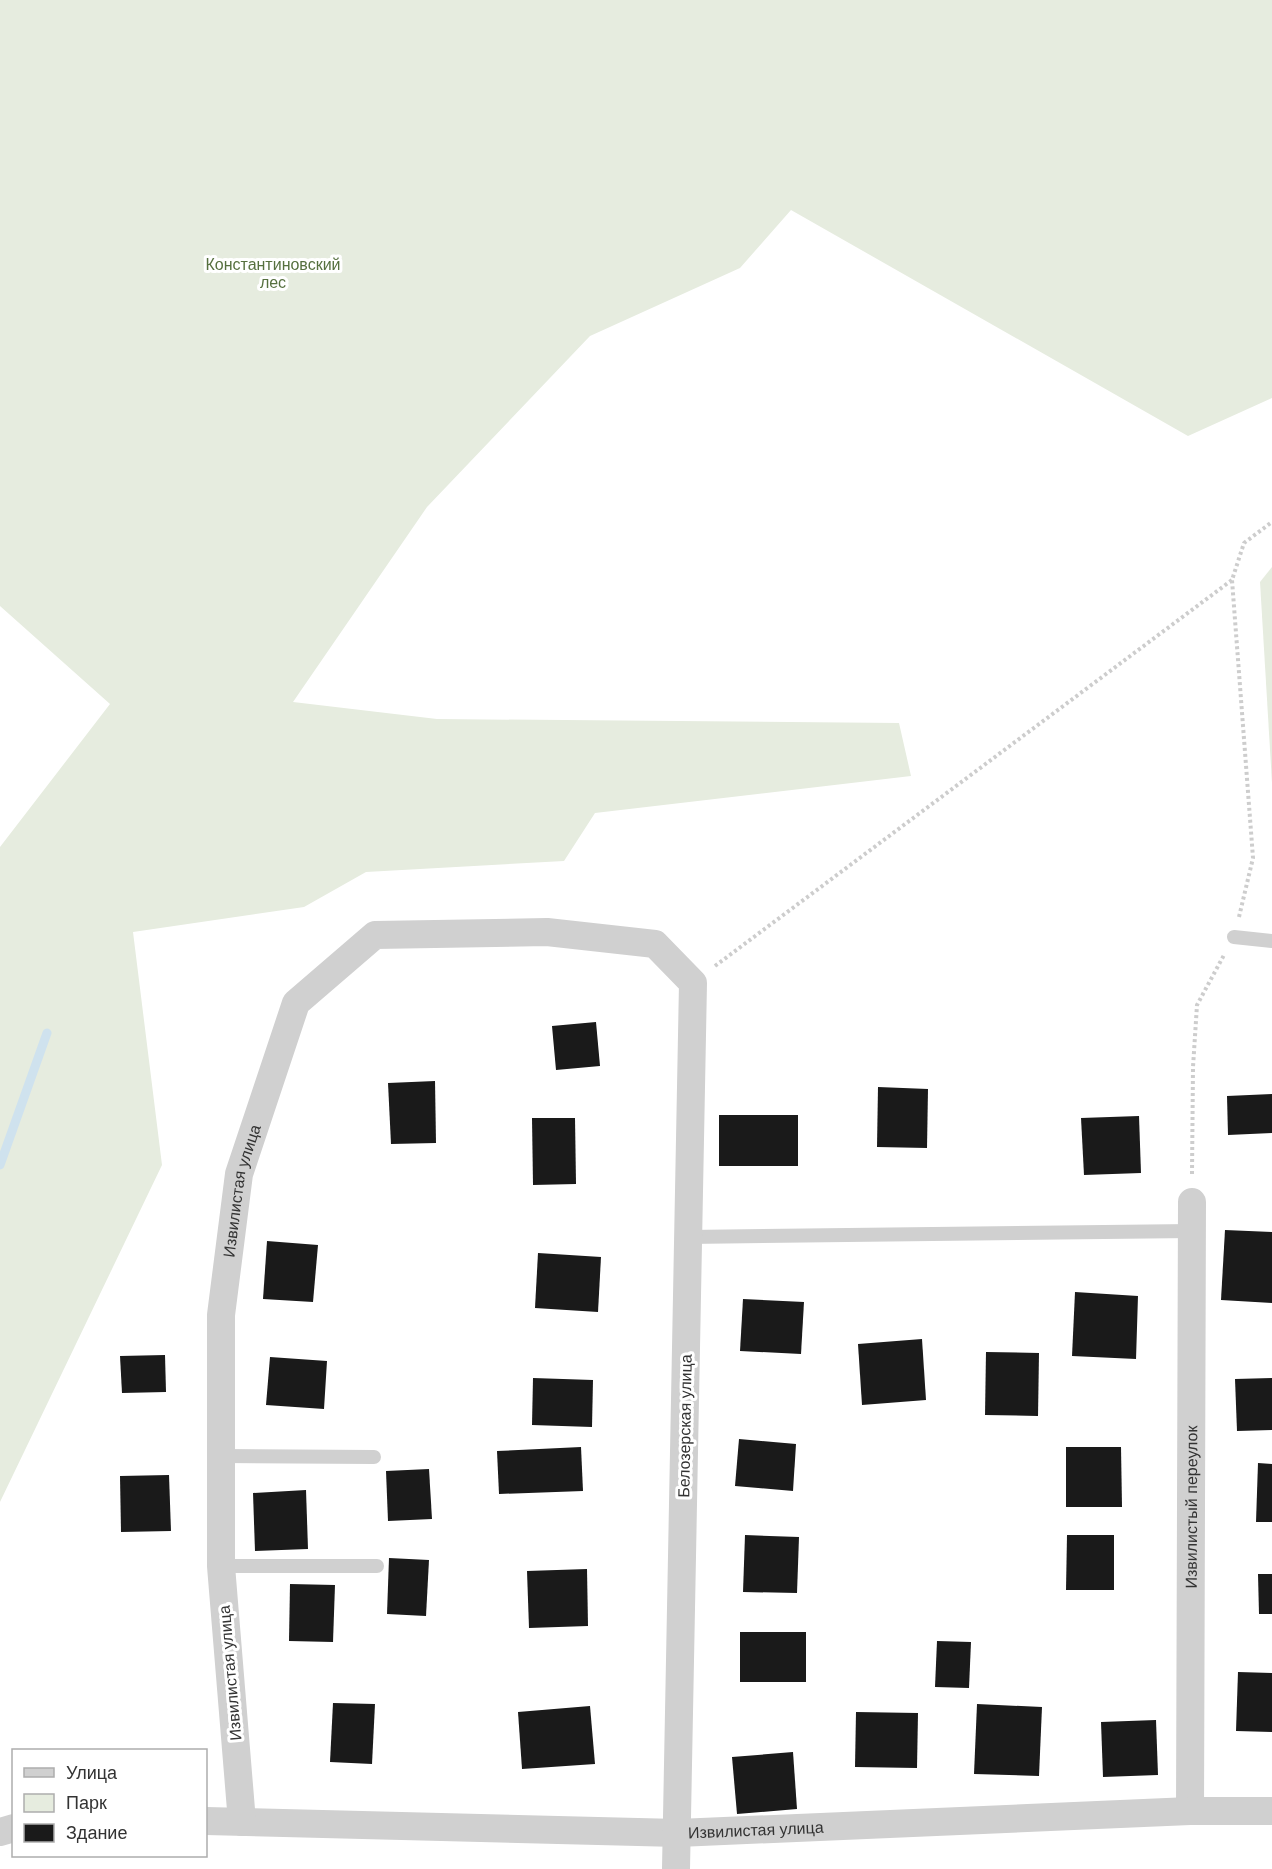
<svg xmlns="http://www.w3.org/2000/svg" width="1272" height="1869" font-family="Helvetica,sans-serif">
  <rect width="100%" height="100%" fill="#fff"/>
  <g fill="#e6ecdf">
    <polygon points="0,0 1272,0 1272,398 1188,436 791,210 740,268 590,336 427,507 293,702 437,719 899,723 911,776 595,813 564,861 366,872 304,907 133,932 162,1165 0,1502 0,847 110,704 0,606"/>
    <polygon points="1272,567 1272,783 1260,582"/>
  </g>
  <g fill="none" stroke-linecap="round" stroke-linejoin="round">
    <polyline stroke="#cfe2ee" stroke-width="9" points="0,1165 47,1033"/>
  </g>
  <g fill="#1a1a1a">
    <polygon points="596,1022 600,1066 556,1070 552,1026"/>
    <polygon points="435,1081 436,1143 391,1144 388,1083"/>
    <polygon points="878,1087 928,1089 927,1148 877,1147"/>
    <polygon points="1272,1094 1272,1133 1228,1135 1227,1096"/>
    <rect x="719" y="1115" width="79" height="51"/>
    <polygon points="1139,1116 1141,1173 1084,1175 1081,1118"/>
    <polygon points="532,1118 575,1118 576,1184 533,1185"/>
    <polygon points="1225,1230 1272,1232 1272,1303 1221,1300"/>
    <polygon points="267,1241 318,1245 313,1302 263,1299"/>
    <polygon points="538,1253 601,1257 598,1312 535,1308"/>
    <polygon points="1075,1292 1138,1296 1136,1359 1072,1356"/>
    <polygon points="743,1299 804,1302 801,1354 740,1351"/>
    <polygon points="922,1339 926,1400 862,1405 858,1344"/>
    <polygon points="986,1352 1039,1353 1038,1416 985,1415"/>
    <polygon points="165,1355 166,1392 122,1393 120,1356"/>
    <polygon points="270,1357 327,1361 324,1409 266,1405"/>
    <polygon points="533,1378 593,1380 592,1427 532,1425"/>
    <polygon points="1272,1378 1272,1430 1237,1431 1235,1379"/>
    <polygon points="739,1439 796,1444 793,1491 735,1486"/>
    <polygon points="581,1447 583,1491 499,1494 497,1451"/>
    <polygon points="1066,1447 1121,1447 1122,1507 1066,1507"/>
    <polygon points="1258,1463 1272,1464 1272,1522 1256,1522"/>
    <polygon points="429,1469 432,1519 388,1521 386,1471"/>
    <polygon points="169,1475 171,1531 121,1532 120,1476"/>
    <polygon points="306,1490 308,1549 255,1551 253,1493"/>
    <polygon points="745,1535 799,1537 797,1593 743,1592"/>
    <polygon points="1067,1535 1114,1535 1114,1590 1066,1590"/>
    <polygon points="389,1558 429,1560 426,1616 387,1614"/>
    <polygon points="587,1569 588,1626 529,1628 527,1571"/>
    <polygon points="1258,1574 1272,1574 1272,1614 1259,1614"/>
    <polygon points="290,1584 335,1585 333,1642 289,1641"/>
    <rect x="740" y="1632" width="66" height="50"/>
    <polygon points="937,1641 971,1642 969,1688 935,1687"/>
    <polygon points="1238,1672 1272,1673 1272,1732 1236,1731"/>
    <polygon points="333,1703 375,1704 372,1764 330,1762"/>
    <polygon points="977,1704 1042,1707 1039,1776 974,1774"/>
    <polygon points="590,1706 595,1764 522,1769 518,1712"/>
    <polygon points="856,1712 918,1713 917,1768 855,1767"/>
    <polygon points="1156,1720 1158,1775 1103,1777 1101,1722"/>
    <polygon points="793,1752 797,1809 737,1814 732,1757"/>
  </g>
  <g fill="none" stroke-linecap="round" stroke-linejoin="round">
    <g stroke="#cdcdcd" stroke-width="4" stroke-dasharray="3 3" stroke-linecap="butt">
      <polyline points="1239,917 1253,858 1232,580 1244,543 1272,522"/>
      <polyline points="715,966 1232,580"/>
      <polyline points="1192,1174 1193,1067 1197,1005 1224,955"/>
    </g>
    <g stroke="#d0d0d0" stroke-width="14">
      <polyline points="1234,937 1272,941"/>
      <polyline points="688,1237 1192,1231"/>
      <polyline points="221,1456 374,1457"/>
      <polyline points="221,1566 377,1566"/>
    </g>
    <g stroke="#d0d0d0" stroke-width="28">
      <path id="s1" d="M1190 1811 1192 1202"/>
      <path id="s2" d="M206 1821 678 1833 1190 1811H1272"/>
      <path id="s3" d="M242 1822 221 1566V1315L239 1174 296 1003 375 935 547 932 655 944 693 983 676 1869"/>
      <polyline points="0,1832 14,1828"/>
    </g>
  </g>
  <g text-anchor="middle" dominant-baseline="central" stroke-width="6" stroke-linejoin="round" paint-order="stroke">
    <g font-size="16" fill="#56703f" stroke="#fff">
      <text x="273" y="264">Константиновский<tspan x="273" dy="18">лес</tspan></text>
    </g>
    <g font-size="16" fill="#333" stroke="#fff">
      <text stroke="none"><textPath href="#s3" startOffset="634">Извилистая улица</textPath></text>
      <text transform="translate(685 1426) rotate(-89)">Белозерская улица</text>
      <text stroke="none"><textPath href="#s1" startOffset="304">Извилистый переулок</textPath></text>
      <text transform="translate(230 1673) rotate(-95)">Извилистая улица</text>
      <text stroke="none"><textPath href="#s2" startOffset="550">Извилистая улица</textPath></text>
    </g>
  </g>
  <rect x="12" y="1749" width="195" height="108" fill="#ffffff" stroke="#adadad" stroke-width="1.5"/>
  <rect x="24" y="1768" width="30" height="9" fill="#d0d0d0" stroke="#adadad" stroke-width="1.5"/>
  <text x="66" y="1779" font-size="18" fill="#333333">Улица</text>
  <rect x="24" y="1794" width="30" height="18" fill="#e6ecdf" stroke="#adadad" stroke-width="1.5"/>
  <text x="66" y="1809" font-size="18" fill="#333333">Парк</text>
  <rect x="24" y="1824" width="30" height="18" fill="#1a1a1a" stroke="#adadad" stroke-width="1.5"/>
  <text x="66" y="1839" font-size="18" fill="#333333">Здание</text>
</svg>
